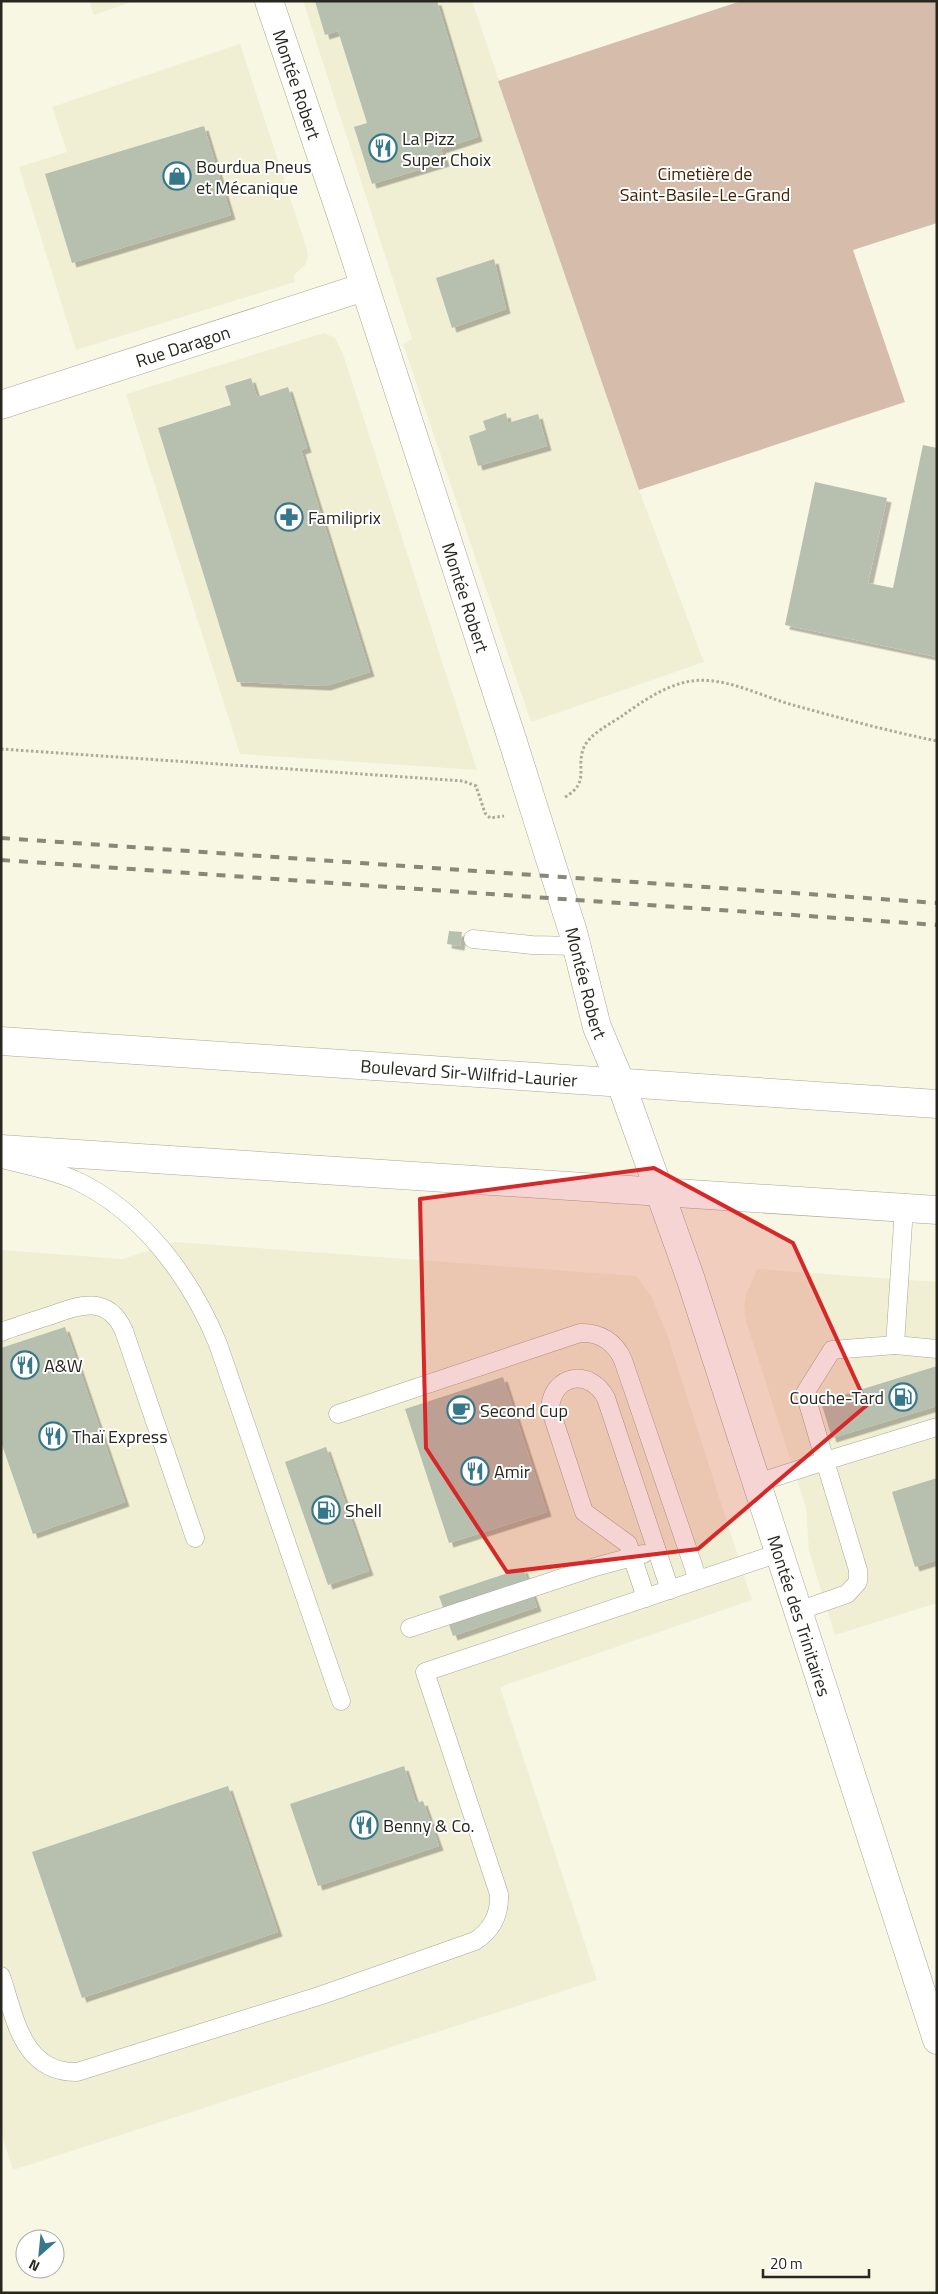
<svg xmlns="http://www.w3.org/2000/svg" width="938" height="2294" font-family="'Titillium Web',sans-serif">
  <defs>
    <filter id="shadow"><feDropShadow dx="4.5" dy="4.5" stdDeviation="0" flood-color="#0004"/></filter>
  </defs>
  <rect width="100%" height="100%" fill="#f8f7e4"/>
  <g fill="#f0efd4">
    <polygon points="89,1 134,1 94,15"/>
    <polygon points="303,1 472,1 639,490 704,662 531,722 403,344 412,339"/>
    <polygon points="240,44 307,250 308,258 305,265 294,275 295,282 76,350 19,167 67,152 52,107"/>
    <polygon points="324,333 335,338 343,354 477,770 240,754 126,394"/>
    <polygon points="175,1242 636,1276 651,1296 668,1337 752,1600 500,1687 597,1980 13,2170 1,2132 1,1250 123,1259"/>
    <polygon points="757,1269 937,1282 937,1603 835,1635 809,1551 806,1508 746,1321 744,1306 746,1295"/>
  </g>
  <polygon fill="#d6bdab" points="741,1 937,1 937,223 853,250 905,402 639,490 498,81"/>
  <g fill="#b7bfae" filter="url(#shadow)">
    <polygon points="315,1 437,1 478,137 441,149 445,162 372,184 354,127 367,123 338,31 325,35"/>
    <polygon points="204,126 231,215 72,263 45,174"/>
    <polygon points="494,259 506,309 452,328 436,278"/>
    <polygon points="251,378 257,397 288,387 307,448 301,450 370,672 326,686 237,682 158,428 231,405 225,386"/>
    <polygon points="506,413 508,423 538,414 547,446 478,466 469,436 486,430 483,421"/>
    <polygon points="923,445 937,448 937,657 785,625 815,482 887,498 868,583 893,588"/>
    <polygon points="449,931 462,932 460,946 447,944"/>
    <polygon points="65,1327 125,1502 33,1534 1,1442 1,1348"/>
    <polygon points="937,1366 937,1406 832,1438 821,1402"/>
    <polygon points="503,1377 547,1512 449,1543 405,1409"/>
    <polygon points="326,1447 369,1571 328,1585 285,1462"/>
    <polygon points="937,1478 937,1560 915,1567 892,1492"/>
    <polygon points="523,1568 537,1607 453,1636 439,1596"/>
    <polygon points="404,1766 416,1803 423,1801 439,1846 318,1886 290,1804"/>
    <polygon points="228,1786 278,1932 82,1998 32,1852"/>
  </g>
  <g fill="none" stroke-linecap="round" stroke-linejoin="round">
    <g stroke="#a7a794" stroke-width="19">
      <g id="service">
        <polyline points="473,939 532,945 576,946"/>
        <path d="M1 1159C26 1165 51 1170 75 1180 142 1211 191 1278 218 1344L341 1701"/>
        <path d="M1 1332C17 1326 33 1321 49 1316 79 1305 108 1294 124 1331L195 1538"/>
        <polyline points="895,1345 937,1349"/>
        <path d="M338 1414 580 1333C600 1332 615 1342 623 1360L698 1580"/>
        <polyline points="757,1483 825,1461 805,1393 832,1350 895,1345 904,1208"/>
        <path d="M646 1598 628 1544 584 1512 550 1408C553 1374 590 1368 606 1398L670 1590"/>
        <polyline points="798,1611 847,1594 858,1582 858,1570 825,1461 937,1427"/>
        <polyline points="410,1628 595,1567 643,1554"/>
        <path d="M1 1976C15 2017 22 2073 77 2072L322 1995 475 1941C492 1930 500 1914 499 1894L425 1672 779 1553"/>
      </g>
    </g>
    <g stroke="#a7a794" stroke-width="29">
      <g id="minor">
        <path id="s1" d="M1 405 364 287"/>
      </g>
    </g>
    <g stroke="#a7a794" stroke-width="29">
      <g id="tertiary">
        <path id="s2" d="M269 1 345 226 513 742 573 932 597 1027 620 1081 690 1277 937 2040"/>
      </g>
    </g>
    <g stroke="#a7a794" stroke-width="29">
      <g id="primary">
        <path id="s3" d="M1 1041 937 1104"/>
        <polyline points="1,1149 937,1210"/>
      </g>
    </g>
    <g stroke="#abab9c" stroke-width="3" stroke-dasharray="2.5 2.5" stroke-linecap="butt">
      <polyline points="1,749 463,781 476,786 485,813 490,818 504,816"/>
      <path d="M565 797C591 782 575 768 584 747 590 734 610 724 622 716 640 703 663 687 686 682 721 674 760 696 793 705 840 718 888 731 937 741"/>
    </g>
    <use href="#service" stroke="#fff" stroke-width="18"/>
    <use href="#minor" stroke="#fff" stroke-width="28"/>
    <use href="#tertiary" stroke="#fff" stroke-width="28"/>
    <use href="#primary" stroke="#fff" stroke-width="28"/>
    <g stroke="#87877a" stroke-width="4" stroke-dasharray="9 9" stroke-linecap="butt">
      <polyline points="1,838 937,903"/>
      <polyline points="1,860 937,925"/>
    </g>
  </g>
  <path fill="#d62828" fill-opacity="0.2" stroke="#d62828" stroke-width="4" stroke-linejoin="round" d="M654 1168 793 1243 867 1405 698 1549 507 1572 426 1448 420 1199Z"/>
  <defs>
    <g id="restaurant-ring" transform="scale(1.4375)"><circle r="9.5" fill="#fff" stroke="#36778a" stroke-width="1.5"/><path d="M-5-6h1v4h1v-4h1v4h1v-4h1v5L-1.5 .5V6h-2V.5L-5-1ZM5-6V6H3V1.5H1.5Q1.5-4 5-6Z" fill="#36778a"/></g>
    <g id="shop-ring" transform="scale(1.4375)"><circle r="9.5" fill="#fff" stroke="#36778a" stroke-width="1.5"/><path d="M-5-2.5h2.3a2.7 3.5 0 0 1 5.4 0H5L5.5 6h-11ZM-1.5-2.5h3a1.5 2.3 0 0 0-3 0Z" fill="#36778a"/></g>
    <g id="pharmacy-ring" transform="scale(1.4375)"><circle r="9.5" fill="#fff" stroke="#36778a" stroke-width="1.5"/><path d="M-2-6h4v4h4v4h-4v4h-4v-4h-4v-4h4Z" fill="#36778a"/></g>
    <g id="fuel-ring" transform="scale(1.4375)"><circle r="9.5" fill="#fff" stroke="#36778a" stroke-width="1.5"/><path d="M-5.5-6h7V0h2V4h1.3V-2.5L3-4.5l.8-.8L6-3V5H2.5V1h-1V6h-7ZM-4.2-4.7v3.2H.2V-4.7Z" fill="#36778a"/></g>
    <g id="cafe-ring" transform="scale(1.4375)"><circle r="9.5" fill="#fff" stroke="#36778a" stroke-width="1.5"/><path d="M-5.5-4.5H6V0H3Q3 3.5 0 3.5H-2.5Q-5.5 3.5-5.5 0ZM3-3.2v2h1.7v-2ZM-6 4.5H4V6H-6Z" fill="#36778a"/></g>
  </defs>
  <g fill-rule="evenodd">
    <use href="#restaurant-ring" x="383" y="148"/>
    <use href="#shop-ring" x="177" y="176"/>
    <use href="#pharmacy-ring" x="289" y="517"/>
    <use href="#restaurant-ring" x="25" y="1365"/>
    <use href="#fuel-ring" x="903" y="1397"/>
    <use href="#cafe-ring" x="461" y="1410"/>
    <use href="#restaurant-ring" x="53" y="1436"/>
    <use href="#restaurant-ring" x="475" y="1471"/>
    <use href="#fuel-ring" x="326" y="1510"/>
    <use href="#restaurant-ring" x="364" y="1825"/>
  </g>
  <g text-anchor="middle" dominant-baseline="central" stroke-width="4" stroke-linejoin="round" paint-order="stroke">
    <g font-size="18" fill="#272720" stroke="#fff">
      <text stroke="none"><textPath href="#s2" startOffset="88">Montée Robert</textPath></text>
      <text stroke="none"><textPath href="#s1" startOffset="191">Rue Daragon</textPath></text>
      <text stroke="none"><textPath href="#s2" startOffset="628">Montée Robert</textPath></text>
      <text stroke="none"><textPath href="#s2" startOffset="1032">Montée Robert</textPath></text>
      <text stroke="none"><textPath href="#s3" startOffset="469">Boulevard Sir-Wilfrid-Laurier</textPath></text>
      <text stroke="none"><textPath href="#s2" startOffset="1700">Montée des Trinitaires</textPath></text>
    </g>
    <g font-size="18" fill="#272720" stroke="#fff" text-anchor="start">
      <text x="402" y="138">La Pizz<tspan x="402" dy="21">Super Choix</tspan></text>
      <text x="196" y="166">Bourdua Pneus<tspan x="196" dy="21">et Mécanique</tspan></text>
      <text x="308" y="517">Familiprix</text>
      <text x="44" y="1365">A&amp;W</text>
      <text x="884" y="1397" text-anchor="end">Couche-Tard</text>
      <text x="480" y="1410">Second Cup</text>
      <text x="72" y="1436">Thaï Express</text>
      <text x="494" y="1471">Amir</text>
      <text x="345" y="1510">Shell</text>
      <text x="383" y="1825">Benny &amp; Co.</text>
    </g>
    <g font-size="18" fill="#432202" stroke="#fff">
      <text x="705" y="173">Cimetière de<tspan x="705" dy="21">Saint-Basile-Le-Grand</tspan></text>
    </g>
  </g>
  <rect width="938" height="2294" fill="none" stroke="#272720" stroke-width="5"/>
  <g transform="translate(40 2254) rotate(207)"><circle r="24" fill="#ffffff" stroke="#a9a9a6"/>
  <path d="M0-4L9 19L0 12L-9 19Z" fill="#36778a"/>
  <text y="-8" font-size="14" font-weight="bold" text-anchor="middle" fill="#272720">N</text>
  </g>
  <path d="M763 2269v8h106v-8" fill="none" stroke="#272720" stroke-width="2.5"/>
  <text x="770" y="2269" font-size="15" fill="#272720" stroke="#ffffff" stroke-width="4" paint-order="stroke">20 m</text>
</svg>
